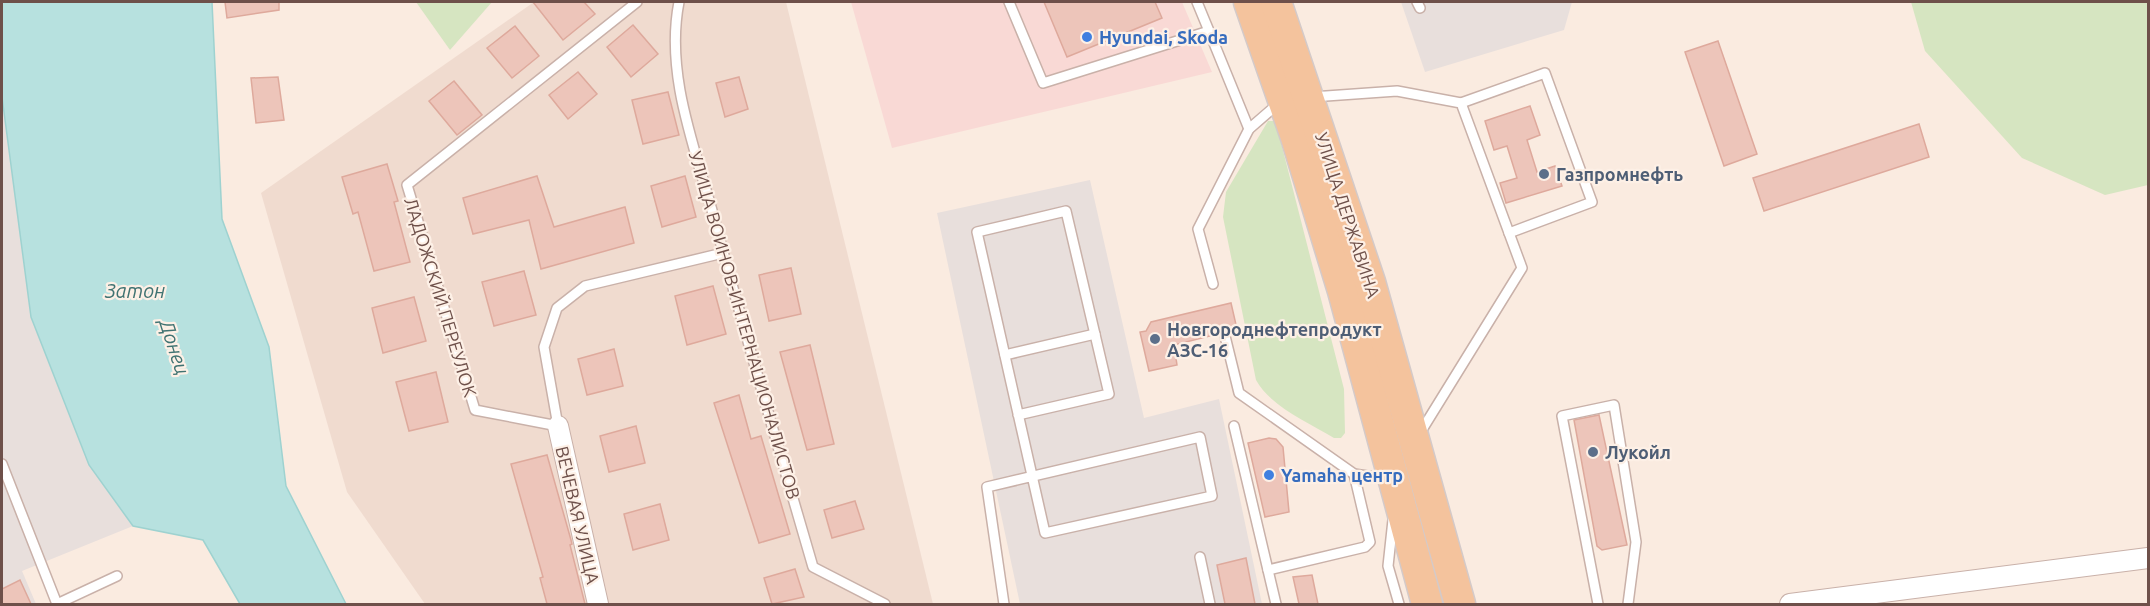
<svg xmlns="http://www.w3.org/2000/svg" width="2150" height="606" font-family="Ubuntu,sans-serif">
  <rect width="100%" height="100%" fill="#faebe0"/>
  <polygon fill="#f0dbcf" points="534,2 786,2 933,604 425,604 347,492 261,193"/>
  <polygon fill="#f9d9d5" points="851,2 1182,2 1212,72 892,148"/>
  <g fill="#e8dfdc">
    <polygon points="1401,2 1572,2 1564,30 1425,72"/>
    <polygon points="2,97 31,317 89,465 133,526 22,571 36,604 2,604"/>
    <polygon points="1090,180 1144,418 1219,399 1262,604 1020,604 937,213"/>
  </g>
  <g fill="#d6e5c1">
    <polygon points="416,2 492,2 450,50"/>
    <polygon points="1911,2 2148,2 2148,185 2105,195 2022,158 1925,51"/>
    <path d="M1268 121H1274L1277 127 1344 389 1345 433 1341 438H1334C1308 422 1271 407 1256 380L1223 217 1226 192Z"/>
  </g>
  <polygon fill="#b7e1df" stroke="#9ed2d0" stroke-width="1.5" points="2,2 212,2 222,219 269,347 286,486 346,604 240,604 203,540 133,526 89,465 31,317 2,97"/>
  <g fill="#edc5ba" stroke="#dea99c" stroke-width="1.5">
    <polygon points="225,2 279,2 279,10 227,18"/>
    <polygon points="533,2 584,2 595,14 563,40"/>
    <polygon points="1044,2 1155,2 1162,18 1067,57"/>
    <polygon points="633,25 658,54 631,77 607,47"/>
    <polygon points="515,26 539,56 512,78 487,48"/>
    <polygon points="1718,41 1757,154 1724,166 1685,52"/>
    <polygon points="578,72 597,94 568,119 549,95"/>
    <polygon points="278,77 284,120 256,123 251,78"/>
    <polygon points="739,77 748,109 725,117 716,83"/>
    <polygon points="454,81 482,115 457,135 429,101"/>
    <polygon points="668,92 679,135 643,144 632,100"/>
    <polygon points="1530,106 1540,135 1527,140 1537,172 1555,166 1562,186 1506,203 1500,183 1517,178 1507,146 1494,150 1485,121"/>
    <polygon points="1919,124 1929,157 1764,211 1753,178"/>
    <polygon points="387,164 398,201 394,202 410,262 374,271 358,212 353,214 342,177"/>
    <polygon points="537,176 554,227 625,207 634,243 541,269 529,220 473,234 463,198"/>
    <polygon points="685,176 696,217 662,227 651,186"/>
    <polygon points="791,268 801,314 769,321 759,275"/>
    <polygon points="524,271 536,315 494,326 482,282"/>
    <polygon points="713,286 726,334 687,345 675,296"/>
    <polygon points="414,297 426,341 383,353 372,308"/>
    <polygon points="1231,303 1237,329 1231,331 1223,325 1219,328 1218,334 1174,345 1177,365 1149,371 1140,332 1146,331 1151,322"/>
    <polygon points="810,345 834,444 807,450 780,352"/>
    <polygon points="614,349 623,386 587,395 578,359"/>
    <polygon points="436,372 448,422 409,431 396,382"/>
    <polygon points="739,395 751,439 761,436 790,534 759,543 714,403"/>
    <polygon points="1599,415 1627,545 1602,550 1597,546 1574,420"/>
    <polygon points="636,426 645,463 609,472 600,436"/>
    <polygon points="1269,438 1276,439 1283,447 1289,512 1265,517 1248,443"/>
    <polygon points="547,455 571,540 572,544 570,545 585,604 547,604 540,578 543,577 511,464"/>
    <polygon points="855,501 864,529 832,538 824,510"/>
    <polygon points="660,504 669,540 633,550 624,514"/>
    <polygon points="1246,558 1255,604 1225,604 1217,565"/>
    <polygon points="795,569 804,597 772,604 764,578"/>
    <polygon points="1312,575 1318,604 1299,604 1293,577"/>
    <polygon points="20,580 31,604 2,604 2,589"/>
  </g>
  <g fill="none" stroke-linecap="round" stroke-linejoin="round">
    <g stroke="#c9b1a9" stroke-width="12">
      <g id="lane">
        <polyline points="637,2 407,185 475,410 558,426 544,347 557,308 585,286 723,253"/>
        <path d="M679 2C665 73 694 145 713 214 744 332 779 450 813 567L885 604"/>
        <polyline points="1009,2 1043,83 1209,31 1197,2"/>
        <polyline points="1417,2 1420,8"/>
        <polyline points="1209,31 1249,129"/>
        <polyline points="1312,97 1397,91 1461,103 1522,268 1420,433"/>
        <polyline points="1461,103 1545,73 1592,202 1509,233"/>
        <polyline points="1213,284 1198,229 1249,129 1279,103"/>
        <polyline points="1224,332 1239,393 1354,474 1388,479"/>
        <polyline points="1005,355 1095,334"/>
        <polyline points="1234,426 1276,604"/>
        <polyline points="2,464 57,604"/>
        <polyline points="1393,520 1388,566 1399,604"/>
        <polyline points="1200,557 1210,604"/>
        <polyline points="1268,570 1365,547 1370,542 1354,474"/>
        <polyline points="57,604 117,576"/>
        <polyline points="1004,604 987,487 1200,437 1212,496 1045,533 977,232 1066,211 1109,394 1018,415"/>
        <polyline points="1598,604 1562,416 1614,405 1636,542 1628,604"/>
      </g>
    </g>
    <g stroke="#c9b1a9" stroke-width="22">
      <g id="street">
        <polyline points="558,426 598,604"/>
        <polyline points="1790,604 2148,558"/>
      </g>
    </g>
    <g stroke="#d4cac9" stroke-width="33">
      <g id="primary">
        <polyline points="1249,2 1296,137 1343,291 1427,604"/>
        <polyline points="1276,2 1370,282 1460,604"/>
      </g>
    </g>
    <use href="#lane" stroke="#fff" stroke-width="9"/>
    <use href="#street" stroke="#fff" stroke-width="20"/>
    <use href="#primary" stroke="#f4c39d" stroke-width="30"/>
  </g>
  <g fill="#3f7fe0" stroke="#fdf0e6" stroke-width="2">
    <circle cx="1087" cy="37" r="6"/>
    <circle cx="1269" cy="475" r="6"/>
  </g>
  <g fill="#5c6f8a" stroke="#fdf0e6" stroke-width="2">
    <circle cx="1544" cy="174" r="6"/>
    <circle cx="1155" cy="339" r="6"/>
    <circle cx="1593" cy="452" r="6"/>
  </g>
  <g text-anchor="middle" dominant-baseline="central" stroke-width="4.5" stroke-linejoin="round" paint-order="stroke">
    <g font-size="18" font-weight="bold" fill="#366cbe" stroke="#fdf0e6" text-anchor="start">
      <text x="1099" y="37">Hyundai, Skoda</text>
      <text x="1281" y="475">Yamaha центр</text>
    </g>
    <g font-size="18" font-weight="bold" fill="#4e5e75" stroke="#fdf0e6" text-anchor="start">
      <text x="1556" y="174">Газпромнефть</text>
      <text x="1167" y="329">Новгороднефтепродукт<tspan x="1167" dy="21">АЗС-16</tspan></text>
      <text x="1605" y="452">Лукойл</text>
    </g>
    <g font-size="18" fill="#6e504a" stroke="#fdf0e6">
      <text transform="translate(1348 215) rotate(72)">УЛИЦА ДЕРЖАВИНА</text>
      <text transform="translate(441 297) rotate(73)">ЛАДОЖСКИЙ ПЕРЕУЛОК</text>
      <text transform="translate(745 325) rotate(74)">УЛИЦА ВОИНОВ-ИНТЕРНАЦИОНАЛИСТОВ</text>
      <text transform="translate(578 515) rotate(77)">ВЕЧЕВАЯ УЛИЦА</text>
    </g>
    <g font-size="20" font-style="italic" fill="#407372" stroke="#fdf0e6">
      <text x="135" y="290">Затон</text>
      <text transform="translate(175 347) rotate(72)">Донец</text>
    </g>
  </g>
  <rect width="2150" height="606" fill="none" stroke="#6e504a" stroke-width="6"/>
</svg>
